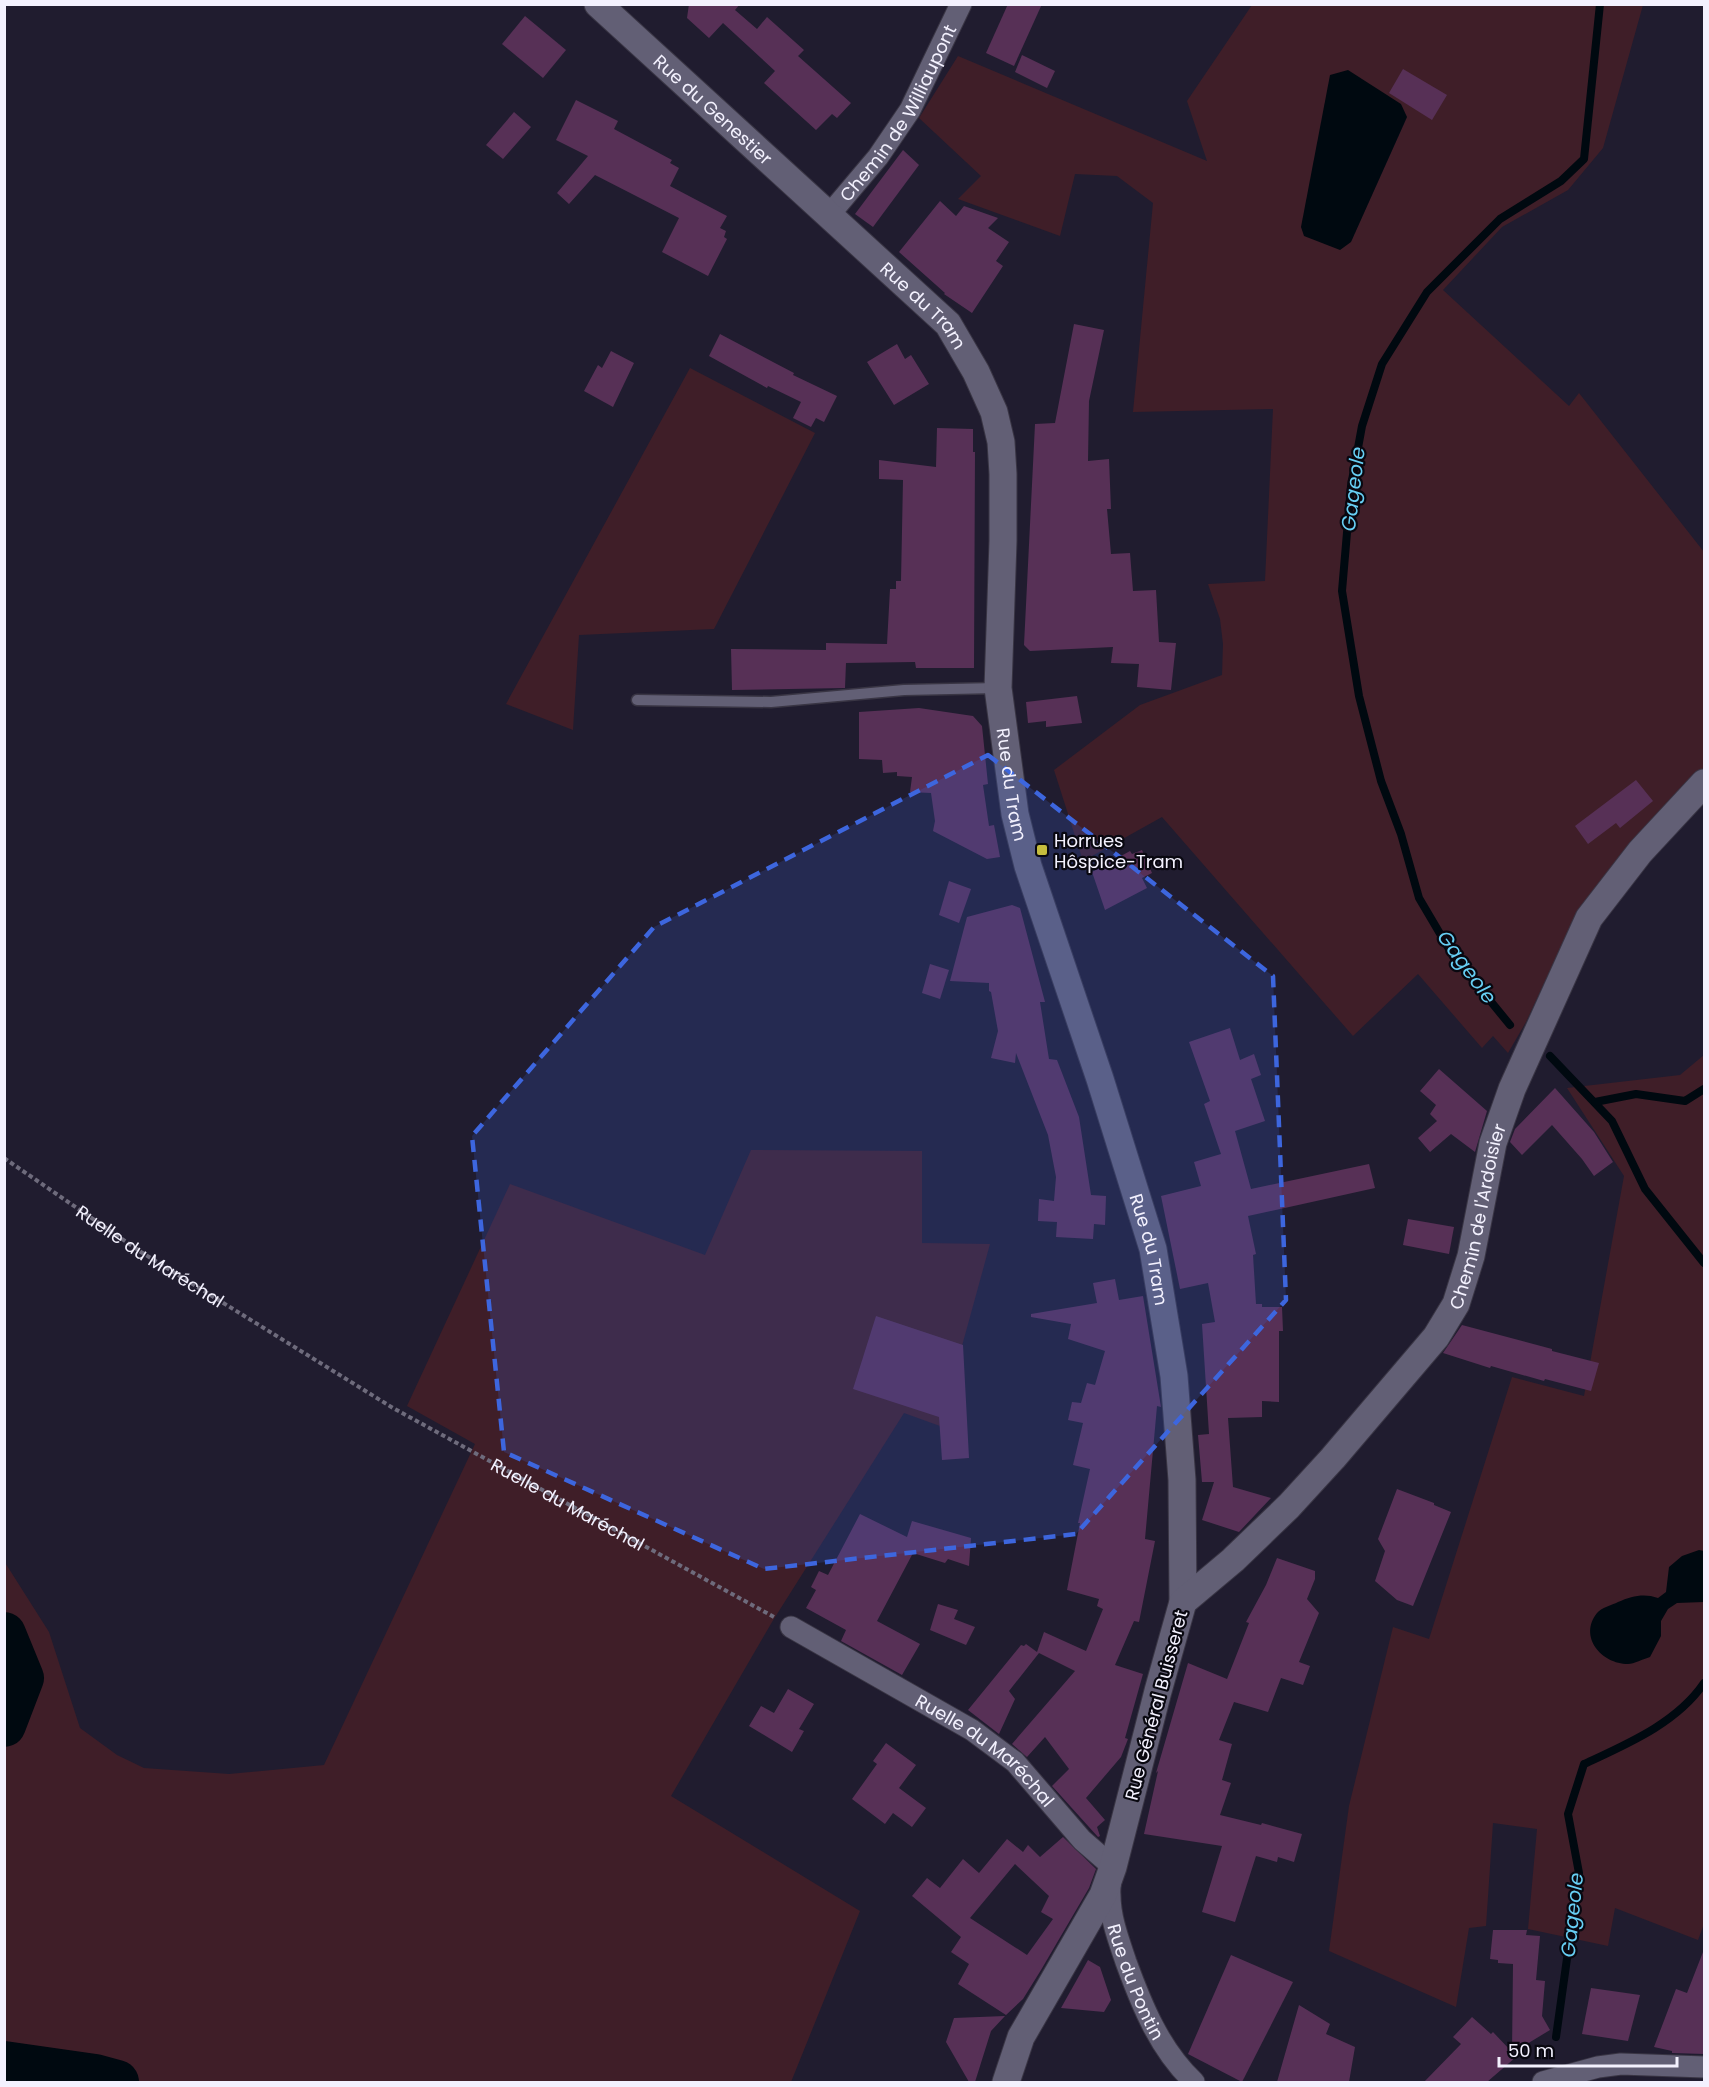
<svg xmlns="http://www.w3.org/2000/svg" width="1709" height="2087" font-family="Poppins,sans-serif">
  <rect width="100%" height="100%" fill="#201c2f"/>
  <g fill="#3f1e28" fill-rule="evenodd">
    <path d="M1252 5H1643L1603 148 1568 190 1502 227 1443 290 1569 406 1579 393 1704 552V767L1622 855 1576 915 1526 1022 1508 1053 1493 1036 1482 1048 1418 974 1353 1036 1162 817 1083 861 1054 770 1140 705 1222 675 1223 644 1220 619 1208 584 1265 581 1273 409 1133 412 1153 203 1117 176 1075 174 1060 236 958 199 981 176 919 118 958 56 1207 161 1187 101ZM1407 117 1351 241 1340 250Z"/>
    <polygon points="690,368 815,433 714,629 579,635 573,730 506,704"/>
    <polygon points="1704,1055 1704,1924 1698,1940 1615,1908 1608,1946 1528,1929 1537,1829 1493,1823 1486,1926 1469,1928 1456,2007 1329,1951 1349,1806 1393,1627 1429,1639 1512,1377 1584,1396 1624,1176 1567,1088 1680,1075"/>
    <polygon points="751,1150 922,1151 922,1243 990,1244 940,1426 904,1413 772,1622 671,1796 860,1911 791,2082 5,2082 4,1561 49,1632 80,1728 117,1755 144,1768 229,1774 324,1765 475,1444 407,1406 510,1184 705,1255"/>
  </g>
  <g fill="#000910">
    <polygon points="1348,70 1401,104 1407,117 1351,242 1340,250 1304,236 1301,227 1330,75"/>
    <path d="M1699 1550 1704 1551V1602L1677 1603 1668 1609 1661 1621V1636L1650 1657C1643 1659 1634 1664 1628 1664 1602 1664 1578 1637 1597 1613 1601 1608 1612 1605 1618 1602 1632 1596 1644 1593 1658 1598L1666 1592 1669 1567 1682 1556Z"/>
  </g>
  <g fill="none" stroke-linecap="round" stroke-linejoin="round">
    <g stroke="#000910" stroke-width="8">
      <polyline points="1510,1025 1452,954 1419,898 1401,834 1381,781 1359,696 1342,591 1351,486 1362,426 1382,364 1427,292 1500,219 1561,181 1584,159 1600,4"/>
      <polyline points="1550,1056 1612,1121 1645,1189 1704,1263"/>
      <polyline points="1595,1102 1636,1094 1685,1101 1704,1089"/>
      <path d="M1556 2037 1579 1873 1568 1814 1584 1764C1627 1744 1677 1723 1704 1683"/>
    </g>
    <g stroke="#000910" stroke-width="44">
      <polyline points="4,1634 22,1678 4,1725"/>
      <polyline points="4,2063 95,2076 117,2082"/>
    </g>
  </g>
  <g fill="#573056" fill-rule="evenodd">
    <polygon points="689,4 740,4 735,10 757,29 767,17 804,50 798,56 851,103 837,118 832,114 816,130 764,83 775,71 723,23 709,38 687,18"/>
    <polygon points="1008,4 1042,4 1014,66 986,53"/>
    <polygon points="525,16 566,50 543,78 502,44"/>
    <polygon points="1022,55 1055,71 1047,88 1015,72"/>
    <polygon points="1403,69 1447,95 1432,120 1389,93"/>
    <polygon points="576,100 618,121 614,129 672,160 670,163 679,168 670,186 727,216 720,228 726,231 724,237 727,239 708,276 662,252 679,218 595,175 569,204 557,193 588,156 556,140"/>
    <polygon points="514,112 531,127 503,159 486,145"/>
    <polygon points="903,150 919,165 873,227 855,214"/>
    <polygon points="940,201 956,216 964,206 998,218 988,228 1009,242 996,261 1003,266 972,313 944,294 945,293 899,252"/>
    <polygon points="1074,324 1104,330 1089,401 1088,461 1109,459 1111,509 1107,509 1111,554 1130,553 1133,591 1156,590 1159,642 1176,643 1171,690 1137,687 1139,664 1111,663 1113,647 1030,651 1024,645 1035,424 1055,423"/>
    <polygon points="720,334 794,373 793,375 837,396 824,422 816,418 811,427 793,418 801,402 768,386 767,388 709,356"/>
    <polygon points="897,344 905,359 911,355 929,384 894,405 867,362"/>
    <polygon points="611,351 634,363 613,407 584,391 598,365 602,368"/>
    <polygon points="937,428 973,429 973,452 975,452 974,668 916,668 915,662 846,663 845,688 732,690 731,649 826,650 826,643 887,644 890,589 896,589 896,581 901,581 903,480 879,479 879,460 936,467"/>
    <polygon points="1077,696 1082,723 1046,727 1046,721 1028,723 1026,702"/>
    <polygon points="919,708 973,716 982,726 988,784 983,785 989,826 994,825 1000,857 987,859 933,831 935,821 931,793 910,792 912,777 897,776 897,772 883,773 882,760 859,759 859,712"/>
    <polygon points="1636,780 1653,801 1620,828 1616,823 1588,844 1575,826"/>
    <polygon points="1142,850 1152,873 1142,878 1147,888 1105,910 1092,872 1130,851 1132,854"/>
    <polygon points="949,881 971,889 959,923 939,915"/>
    <polygon points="1012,905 1020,908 1045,1002 1040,1002 1049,1059 1057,1060 1079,1117 1091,1195 1106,1196 1105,1225 1094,1224 1093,1239 1056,1237 1057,1222 1038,1221 1039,1199 1054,1201 1056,1177 1048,1135 1016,1053 1015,1063 991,1058 998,1031 991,992 989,991 989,983 950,981 967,917"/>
    <polygon points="930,964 949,970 940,999 922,993"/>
    <polygon points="1230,1028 1240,1060 1254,1054 1261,1075 1251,1079 1265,1121 1235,1131 1251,1189 1369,1164 1375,1188 1248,1216 1256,1254 1253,1255 1256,1304 1262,1304 1262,1307 1282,1307 1283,1331 1279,1331 1279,1402 1262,1401 1262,1417 1228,1418 1233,1487 1271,1498 1239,1532 1202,1520 1214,1482 1202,1482 1198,1435 1209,1434 1202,1324 1215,1322 1208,1283 1180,1289 1161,1196 1201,1186 1194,1162 1221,1154 1204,1104 1210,1101 1189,1042"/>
    <polygon points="1439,1069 1487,1111 1475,1152 1451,1134 1430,1152 1418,1138 1437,1121 1430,1114 1436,1105 1420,1091"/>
    <polygon points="1555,1088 1594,1132 1613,1162 1594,1176 1582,1159 1552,1125 1522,1155 1510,1142 1515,1129"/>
    <polygon points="1408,1219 1454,1227 1449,1254 1403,1245"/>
    <polygon points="1115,1279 1119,1300 1143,1296 1161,1407 1157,1406 1145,1539 1155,1541 1139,1622 1134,1621 1115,1665 1143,1674 1125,1738 1128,1739 1121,1757 1086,1798 1105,1820 1097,1827 1100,1836 1098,1837 1052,1786 1069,1769 1045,1737 1027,1757 1012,1744 1075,1671 1039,1653 1009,1691 1015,1699 999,1734 968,1710 1021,1645 1024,1646 1026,1644 1037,1652 1044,1632 1086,1651 1103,1609 1097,1606 1099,1599 1067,1590 1080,1523 1078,1523 1090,1469 1073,1465 1083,1423 1068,1420 1072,1402 1081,1403 1087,1383 1095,1385 1105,1351 1068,1339 1071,1324 1031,1317 1031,1314 1097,1303 1093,1283"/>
    <polygon points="876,1316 963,1345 969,1458 942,1460 939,1417 853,1389"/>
    <polygon points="1462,1325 1552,1349 1552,1351 1599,1363 1591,1391 1545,1379 1544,1381 1491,1366 1490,1368 1443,1353"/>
    <polygon points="1397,1489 1434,1503 1434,1505 1451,1512 1413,1606 1397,1600 1375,1581 1385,1551 1378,1539"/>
    <polygon points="860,1514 907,1537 912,1521 971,1538 969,1566 948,1559 945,1563 913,1553 877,1621 920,1644 902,1675 841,1641 846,1630 806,1608 816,1590 811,1587 819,1571 828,1575"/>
    <polygon points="1277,1558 1315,1571 1315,1579 1307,1599 1319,1613 1299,1662 1310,1666 1303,1685 1281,1678 1268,1712 1234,1702 1219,1740 1232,1744 1222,1780 1231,1783 1220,1815 1261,1825 1262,1823 1302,1834 1294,1862 1278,1857 1277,1862 1256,1856 1235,1922 1202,1912 1222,1846 1144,1834 1158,1771 1156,1773 1188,1663 1227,1679 1249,1623 1246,1622 1266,1585"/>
    <polygon points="938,1604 958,1610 954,1619 975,1627 966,1645 930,1630"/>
    <polygon points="788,1689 814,1704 799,1729 804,1731 792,1752 749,1726 761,1706 774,1713"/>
    <polygon points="886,1743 916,1765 899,1788 926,1808 912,1827 893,1813 885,1824 852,1799 877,1764 873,1761"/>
    <path d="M1063 1837 1096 1869 1089 1888 1041 1970 1023 1999 1006 2015 958 1984 969 1964 951 1952 961 1937 912 1896 927 1878 940 1888 963 1859 979 1873 1007 1839 1023 1852 1028 1845 1040 1857ZM1015 1864 1049 1896 1041 1912 1053 1919 1027 1955 970 1918Z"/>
    <polygon points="1493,1930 1527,1930 1526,1935 1540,1936 1536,1980 1545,1981 1542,2016 1550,2030 1512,2053 1516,2057 1487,2082 1424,2082 1461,2044 1453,2037 1472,2017 1491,2034 1493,2032 1512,2052 1513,1964 1498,1963 1498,1960 1490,1959"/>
    <polygon points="1703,1952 1704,1952 1704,2054 1672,2053 1672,2051 1654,2047 1676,1989 1687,1993"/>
    <polygon points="1231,1955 1293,1982 1242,2082 1188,2054"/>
    <polygon points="1088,1960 1100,1967 1111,2000 1104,2012 1061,2008"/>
    <polygon points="1591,1988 1640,1995 1628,2041 1582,2034"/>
    <polygon points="1299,2005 1330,2024 1326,2034 1355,2047 1349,2082 1277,2082"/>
    <polygon points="1005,2016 991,2031 975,2082 969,2082 946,2042 954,2018"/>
  </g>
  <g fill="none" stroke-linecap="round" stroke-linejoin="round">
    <g stroke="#393544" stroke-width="13">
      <polyline id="service" points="637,700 771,702 904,690 998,688"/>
    </g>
    <g stroke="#393544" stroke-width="23">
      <g id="minor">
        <path id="s2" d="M829 215 878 157 910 110 961 4"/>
        <path id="s3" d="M791 1627 972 1730 1015 1762 1082 1840 1113 1867C1112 1876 1109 1886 1110 1895 1110 1918 1119 1941 1126 1962 1142 2006 1160 2050 1194 2082"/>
        <polyline points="1543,2082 1598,2067 1621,2064 1704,2067"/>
      </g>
    </g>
    <g stroke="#393544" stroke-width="29">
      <g id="tertiary">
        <path id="s4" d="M598 4 948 324 976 372 994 412 1001 442 1003 474V541L998 688 1015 814 1028 866 1100 1079 1153 1249 1174 1376 1182 1480 1183 1602 1158 1691 1113 1867 1103 1895 1021 2037 1006 2082"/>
        <path id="s5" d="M1183 1602 1233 1560 1289 1506 1333 1458 1436 1337 1456 1304 1471 1256 1493 1143 1512 1089 1589 918 1640 852 1704 783"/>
      </g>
    </g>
    <path stroke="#6e6b7c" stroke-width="4" stroke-dasharray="4.5 3" stroke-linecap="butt" id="s1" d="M4 1158 141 1252 393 1408 774 1617"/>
    <use href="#service" stroke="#625f75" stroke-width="10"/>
    <use href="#minor" stroke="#625f75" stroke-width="21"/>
    <use href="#tertiary" stroke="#625f75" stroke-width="27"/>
  </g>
  <path fill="#3d66de" fill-opacity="0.2" stroke="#3d66de" stroke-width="4.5" stroke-dasharray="12 8" stroke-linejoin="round" d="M988 755 1273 976 1286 1300 1076 1534 764 1569 504 1452 472 1136 654 927Z"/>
  <rect fill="#c5bc3d" stroke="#090810" stroke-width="2" x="1036" y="844" width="12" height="12" rx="3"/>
  <g text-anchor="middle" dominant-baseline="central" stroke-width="4.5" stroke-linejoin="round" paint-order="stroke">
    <g font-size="18" fill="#f3f1fe" stroke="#090810">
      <text stroke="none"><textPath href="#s4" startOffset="156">Rue du Genestier</textPath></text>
      <text stroke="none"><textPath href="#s2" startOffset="124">Chemin de Williaupont</textPath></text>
      <text stroke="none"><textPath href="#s4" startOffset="444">Rue du Tram</textPath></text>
      <text stroke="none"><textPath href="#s4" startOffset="948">Rue du Tram</textPath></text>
      <text stroke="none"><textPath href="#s5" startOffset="496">Chemin de l'Ardoisier</textPath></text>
      <text stroke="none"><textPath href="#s4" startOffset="1434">Rue du Tram</textPath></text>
      <text stroke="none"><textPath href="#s1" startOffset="176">Ruelle du Maréchal</textPath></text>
      <text stroke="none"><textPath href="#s1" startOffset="662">Ruelle du Maréchal</textPath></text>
      <text transform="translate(1156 1705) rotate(-75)">Rue Général Buisseret</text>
      <text stroke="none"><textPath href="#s3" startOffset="231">Ruelle du Maréchal</textPath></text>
      <text stroke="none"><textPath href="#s3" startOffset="525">Rue du Pontin</textPath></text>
    </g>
    <g font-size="18" fill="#f3f1fe" stroke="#090810" text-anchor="start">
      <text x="1054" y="840">Horrues<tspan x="1054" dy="21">Hôspice-Tram</tspan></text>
    </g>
    <g font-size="20" font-style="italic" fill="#67cff4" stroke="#090810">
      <text transform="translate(1353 489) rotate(-83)">Gageole</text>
      <text transform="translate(1467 967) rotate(54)">Gageole</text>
      <text transform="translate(1572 1915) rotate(-84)">Gageole</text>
    </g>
  </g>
  <rect width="1709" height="2087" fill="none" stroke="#f3f1fe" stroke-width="12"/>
  <path d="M1499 2057v9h178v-9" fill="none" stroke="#f3f1fe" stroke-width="3"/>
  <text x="1508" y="2057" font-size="18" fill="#f3f1fe" stroke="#090810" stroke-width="4.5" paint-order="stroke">50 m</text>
</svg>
